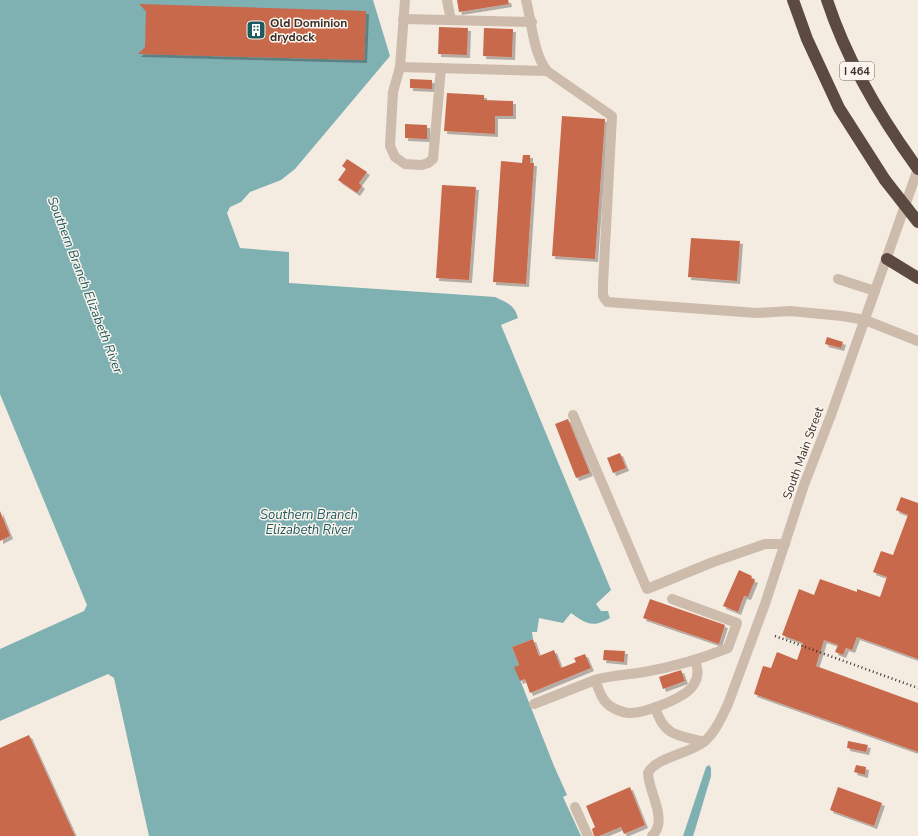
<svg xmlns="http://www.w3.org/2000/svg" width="918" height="836" font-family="'Nunito Sans',sans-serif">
  <defs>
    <filter id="shadow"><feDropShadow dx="3" dy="3" stdDeviation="0" flood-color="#0004"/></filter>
  </defs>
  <rect width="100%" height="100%" fill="#f4ebe1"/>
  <g fill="#7fb0b2">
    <path d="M0 0H373L390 56 295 169 281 180 250 192 241 202 230 207 227 213 240 248 289 252V283L495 297C506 302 515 305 518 318L501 325 611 590 596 604 601 611H608L610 618C593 628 586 624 571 613L563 623 539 618 537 632H532L533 639 512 647 519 665 515 667 554 766 567 795 563 797 581 836H149L114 678 108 674 0 721V649L84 611 87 605 0 394Z"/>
    <polygon points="709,765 711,768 711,776 695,830 693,836 683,836 706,767"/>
  </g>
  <g fill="#c8694b" filter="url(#shadow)">
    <polygon points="457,0 508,0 509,4 459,12"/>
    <polygon points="139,4 366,11 364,60 138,54 145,47 146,11"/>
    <polygon points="439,27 468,28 467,55 438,54"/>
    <polygon points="484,28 513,29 512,57 483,56"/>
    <polygon points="410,79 432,80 432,89 410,88"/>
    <polygon points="447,93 484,95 484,100 513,101 513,116 495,116 495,134 444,131"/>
    <polygon points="562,116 605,119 595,259 552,256"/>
    <polygon points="405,124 427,125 427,139 405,138"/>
    <polygon points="523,155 530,155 530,163 534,163 526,284 493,282 501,161 522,163"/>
    <polygon points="347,159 367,172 359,183 362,186 357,193 338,180 346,169 342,166"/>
    <polygon points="442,185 476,187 469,280 436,278"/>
    <polygon points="691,238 740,241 737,281 688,277"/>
    <polygon points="827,337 843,342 841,348 825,344"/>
    <polygon points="568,419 590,473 576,478 555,424"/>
    <polygon points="620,453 626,468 613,473 607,458"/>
    <polygon points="901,497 918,503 918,659 857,637 852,650 846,648 843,655 835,652 838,645 824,640 816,666 918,703 918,752 754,694 763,666 771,668 777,652 797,660 803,643 782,635 799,589 814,595 820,579 857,592 857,589 880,597 887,577 873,572 881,551 893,555 908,515 896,510"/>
    <polygon points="0,511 10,536 0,541"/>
    <polygon points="739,570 752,576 751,578 755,580 748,597 744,596 738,612 723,606"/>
    <polygon points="650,599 725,625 719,644 643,618"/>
    <polygon points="533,639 539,656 554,650 561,668 576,662 574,658 585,654 591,668 530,693 525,679 520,681 514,667 519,665 512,647"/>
    <polygon points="604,650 625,651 624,662 603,660"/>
    <polygon points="681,670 685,681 663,689 659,677"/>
    <polygon points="29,735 75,836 0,836 0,748"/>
    <polygon points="848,741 868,745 866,752 847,748"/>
    <polygon points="856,765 866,767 865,775 854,772"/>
    <polygon points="630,787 645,825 624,834 621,827 599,836 594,836 592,829 595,827 586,806"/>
    <polygon points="838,787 882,803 874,826 830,810"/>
  </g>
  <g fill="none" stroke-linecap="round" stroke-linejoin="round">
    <g stroke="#cdbbac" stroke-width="10">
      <polyline points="405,0 400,67 393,92 390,146 395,157 405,164 422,165 428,163 433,159 441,68"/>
      <polyline points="447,0 451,20"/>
      <path d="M526 0C532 23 533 53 547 71"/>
      <polyline points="403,19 532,22"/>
      <polyline points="400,67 547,71 612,116 603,284 603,296 607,302 757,313 790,311 842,316 865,320 918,341"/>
      <polyline points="838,279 875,291"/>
      <polyline points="573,415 647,589 713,562 765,544 785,544"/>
      <path d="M672 599 737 623 728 648C701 659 673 667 644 672 627 675 611 675 595 680 599 689 601 700 610 706 616 710 621 712 628 713 643 714 687 698 694 684 699 676 698 669 695 660"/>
      <polyline points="534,704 595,680"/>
      <path d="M655 707C664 737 678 735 704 742"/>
      <polyline points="575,807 588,836"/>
      <path d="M652 836C669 820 648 791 648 773 656 757 690 754 705 741 715 732 722 717 728 704L765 604 804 485 831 415 918 169"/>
    </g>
    <g stroke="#5c4a42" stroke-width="12">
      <polyline points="793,0 807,39 839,108 885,180"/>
      <path d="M827 0C847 61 880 117 918 169"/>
      <polyline points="887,259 918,278"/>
    </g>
    <polyline stroke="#3b302b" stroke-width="2.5" stroke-dasharray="1 3" stroke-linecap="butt" points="775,636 918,688"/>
    <polyline stroke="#5c4a42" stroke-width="12" points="885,180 918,222"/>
  </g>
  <defs>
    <g id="building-square" transform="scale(1)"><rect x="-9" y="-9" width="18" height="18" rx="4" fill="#1f5a5e" stroke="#fbf5ee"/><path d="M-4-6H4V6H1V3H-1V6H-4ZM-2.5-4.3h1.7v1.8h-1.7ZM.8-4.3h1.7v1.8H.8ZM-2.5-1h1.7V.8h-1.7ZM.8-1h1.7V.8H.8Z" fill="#fff"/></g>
  </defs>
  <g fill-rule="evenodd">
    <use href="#building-square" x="256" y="30"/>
  </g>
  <g text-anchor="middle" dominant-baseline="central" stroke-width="3" stroke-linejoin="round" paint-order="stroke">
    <rect fill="#fbf5ee" stroke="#756b66" stroke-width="1" x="840" y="62" width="34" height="18" rx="3"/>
    <g font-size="11" font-weight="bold" fill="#3b302b">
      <text x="857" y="71">I 464</text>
    </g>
    <g font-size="12" font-weight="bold" fill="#3b302b" stroke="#fbf5ee" text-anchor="start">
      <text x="270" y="23">Old Dominion<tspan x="270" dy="14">drydock</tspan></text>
    </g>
    <g font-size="12" fill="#3b302b" stroke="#fbf5ee">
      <text transform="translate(803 453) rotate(-70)">South Main Street</text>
    </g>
    <g font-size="13" font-style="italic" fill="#1f5a5e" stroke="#fbf5ee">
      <text transform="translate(85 285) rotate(69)">Southern Branch Elizabeth River</text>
      <text x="309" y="515">Southern Branch<tspan x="309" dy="15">Elizabeth River</tspan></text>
    </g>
  </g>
</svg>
